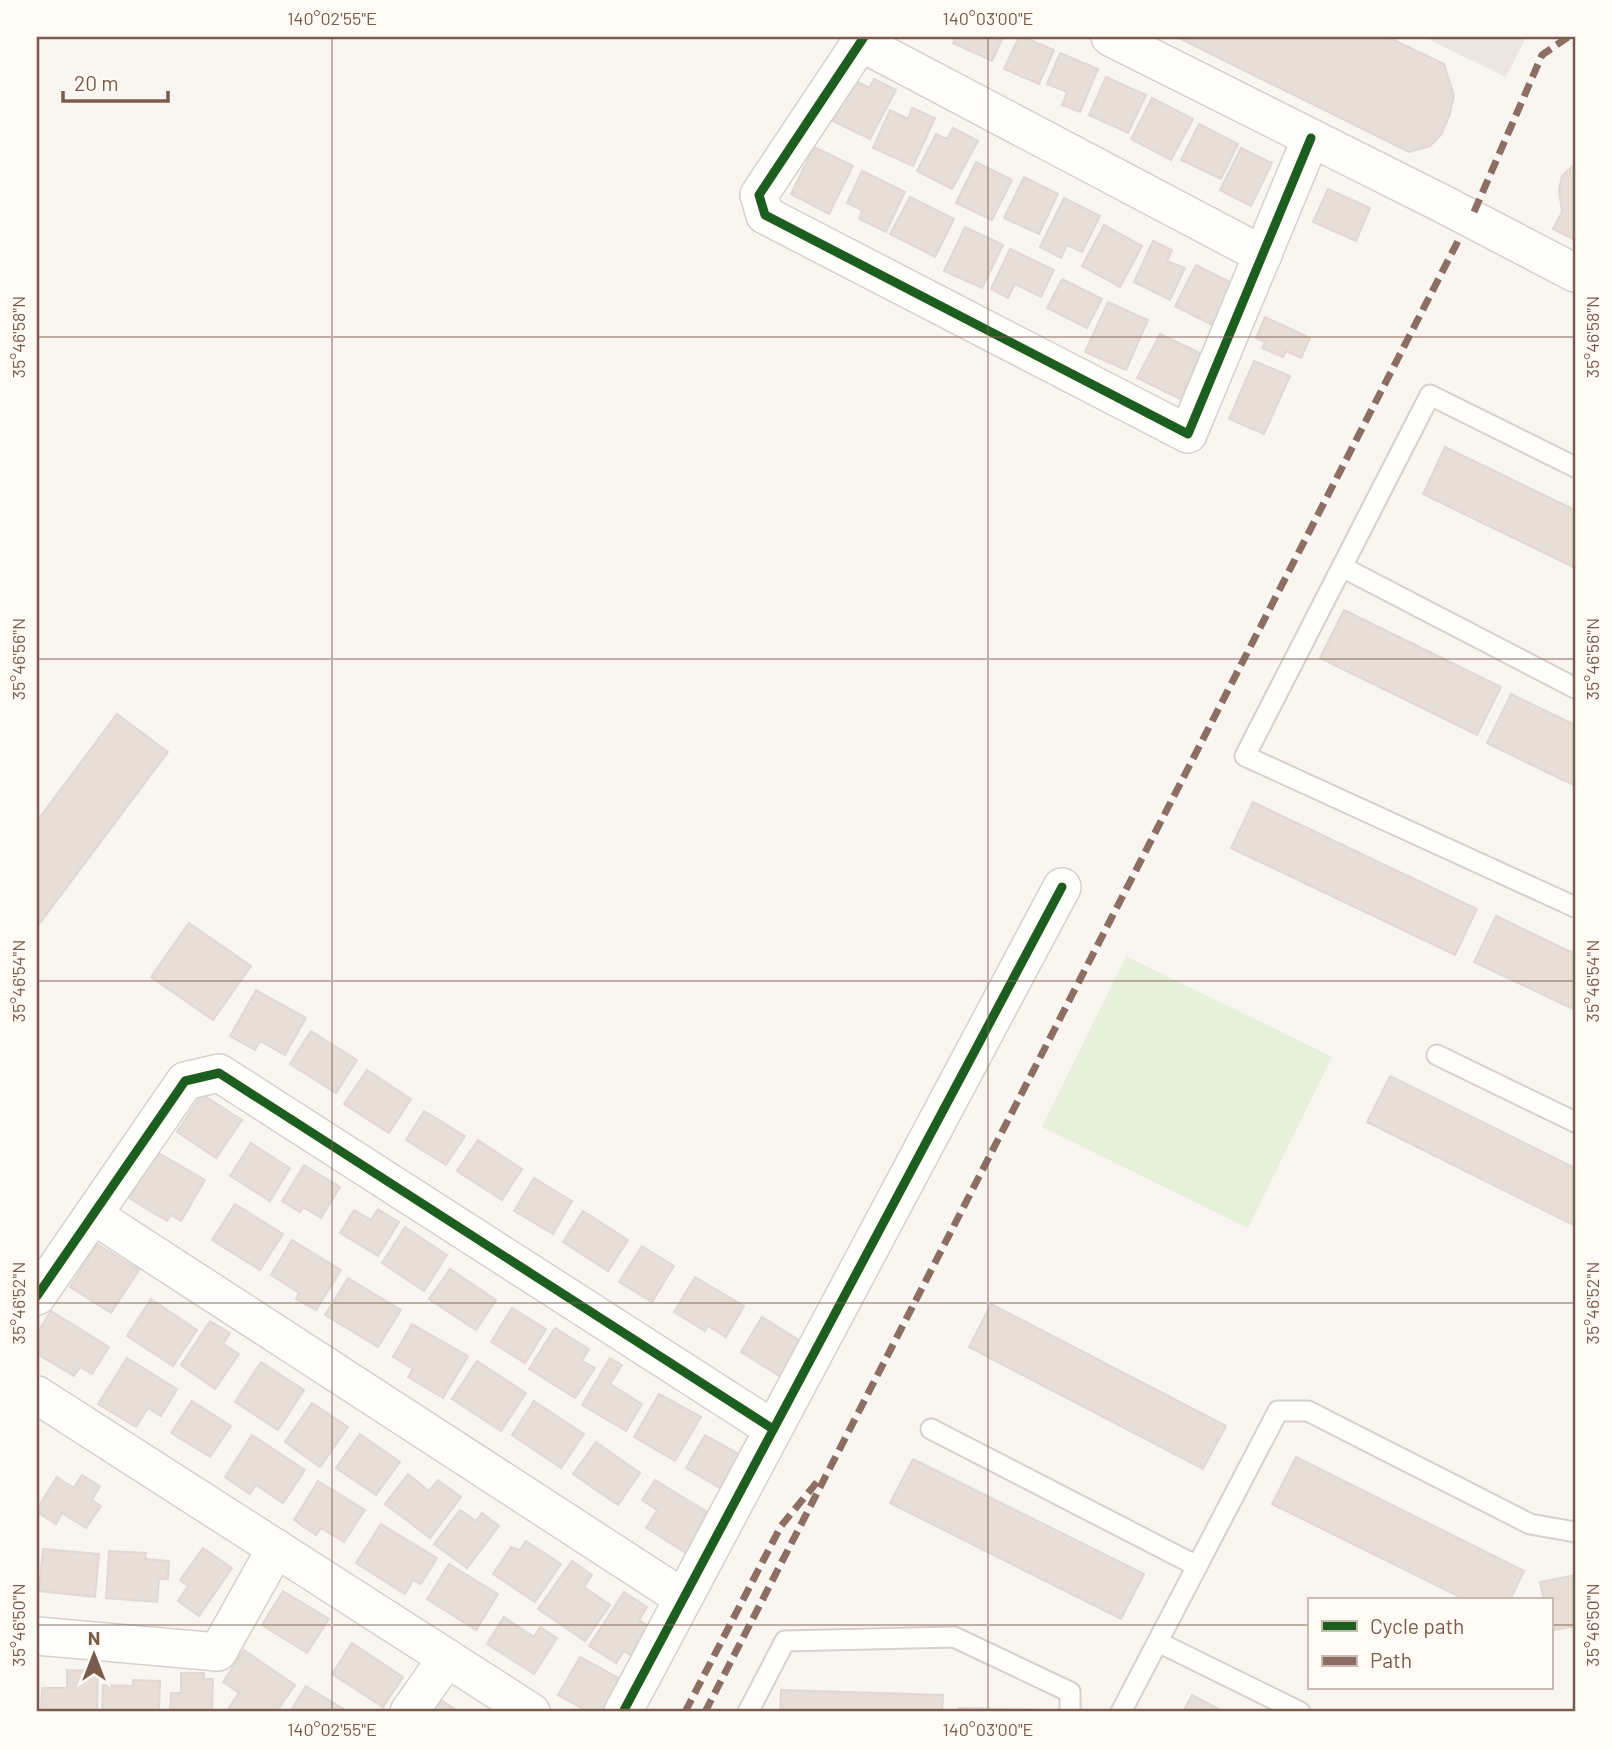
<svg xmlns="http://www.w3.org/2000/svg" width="1612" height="1749" font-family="Barlow,sans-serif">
  <rect width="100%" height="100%" fill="#f9f5f0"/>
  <polygon fill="#ede5e0" points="1424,37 1526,37 1506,77"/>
  <polygon fill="#e7f0db" points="1126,956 1332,1057 1248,1228 1042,1127"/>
  <g fill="#e6ded7" stroke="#e2d8d2" stroke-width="2">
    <polygon points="956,37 1003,37 992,61 953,43"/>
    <polygon points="1019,37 1023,37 1054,50 1039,84 1004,69"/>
    <polygon points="1177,37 1388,37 1444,64 1454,95 1450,114 1441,135 1430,146 1409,152"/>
    <polygon points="1060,53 1098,69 1080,112 1062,105 1067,92 1047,84"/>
    <polygon points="1106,77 1146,95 1128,133 1089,115"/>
    <polygon points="874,79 896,90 870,139 833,121 854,80 869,88"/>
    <polygon points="1152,98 1193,119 1171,160 1131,139"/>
    <polygon points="912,108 935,118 913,166 873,148 890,110 908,119"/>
    <polygon points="1199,124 1238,144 1221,179 1181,160"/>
    <polygon points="953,128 978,141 952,189 917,171 936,134 947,139"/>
    <polygon points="814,147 853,166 829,214 791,194"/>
    <polygon points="1241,148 1272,163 1251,206 1220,190"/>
    <polygon points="976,162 1012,180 992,220 956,203"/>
    <polygon points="1575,164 1575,240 1553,229 1562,212 1559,190 1562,176"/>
    <polygon points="862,171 905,192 886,232 859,219 862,210 847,203"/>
    <polygon points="1024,177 1058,194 1039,234 1004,218"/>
    <polygon points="1328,189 1370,208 1356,241 1313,222"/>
    <polygon points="910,197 954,219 935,257 890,234"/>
    <polygon points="1064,198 1100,216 1082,252 1067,245 1061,258 1040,247"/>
    <polygon points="1104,225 1142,246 1120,287 1082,266"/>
    <polygon points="965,227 1003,245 982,288 944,271"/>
    <polygon points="1153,241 1172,250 1167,261 1185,268 1170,300 1134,282"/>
    <polygon points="1010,249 1054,270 1041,297 1015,284 1008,298 991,289"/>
    <polygon points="1196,265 1234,284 1212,325 1175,306"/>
    <polygon points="1062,279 1102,299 1087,328 1047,308"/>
    <polygon points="1108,302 1148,320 1126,370 1085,352"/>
    <polygon points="1265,317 1310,338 1301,358 1286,351 1283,357 1262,348 1265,342 1256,338"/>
    <polygon points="1160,334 1202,354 1180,399 1137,378"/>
    <polygon points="1254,361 1290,376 1264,434 1229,419"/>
    <polygon points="1445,447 1575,510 1575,568 1423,494"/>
    <polygon points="1344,610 1501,687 1477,735 1320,658"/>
    <polygon points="1511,694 1575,725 1575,786 1487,743"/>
    <polygon points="117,714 168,752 37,927 37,821"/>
    <polygon points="1253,802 1477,909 1455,955 1231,848"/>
    <polygon points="1496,916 1575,954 1575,1010 1474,962"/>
    <polygon points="189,923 251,966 213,1020 151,977"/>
    <polygon points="256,990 306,1018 285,1055 260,1041 255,1050 230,1036"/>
    <polygon points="311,1031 357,1060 336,1093 290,1064"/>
    <polygon points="367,1070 411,1099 389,1133 344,1104"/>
    <polygon points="1390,1076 1575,1168 1575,1226 1367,1122"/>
    <polygon points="202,1094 242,1120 216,1158 177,1132"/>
    <polygon points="424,1111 465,1136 446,1165 406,1140"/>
    <polygon points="478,1140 522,1169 502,1200 457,1171"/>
    <polygon points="251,1143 290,1168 270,1201 230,1176"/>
    <polygon points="157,1152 205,1180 181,1221 171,1215 167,1221 129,1198"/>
    <polygon points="304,1165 340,1187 321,1218 303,1207 300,1212 282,1201"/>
    <polygon points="534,1178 572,1201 553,1234 514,1211"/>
    <polygon points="235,1204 283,1234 260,1270 212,1240"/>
    <polygon points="378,1209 399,1222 378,1256 340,1233 354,1210 371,1220"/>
    <polygon points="583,1211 628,1240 608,1271 563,1242"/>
    <polygon points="405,1227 447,1255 424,1291 382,1263"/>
    <polygon points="292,1240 341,1270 316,1310 296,1299 299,1293 271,1275"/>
    <polygon points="97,1244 139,1270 111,1313 70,1287"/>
    <polygon points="642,1246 674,1266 652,1302 619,1282"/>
    <polygon points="450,1269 496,1300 476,1330 429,1299"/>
    <polygon points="695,1277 744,1306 726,1337 708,1326 705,1331 674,1312"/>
    <polygon points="348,1278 401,1310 378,1347 325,1315"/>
    <polygon points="151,1299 197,1330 173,1366 127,1336"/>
    <polygon points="991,1304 1226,1426 1203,1469 969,1347"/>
    <polygon points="512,1308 546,1329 525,1363 491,1342"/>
    <polygon points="51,1311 109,1347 92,1374 80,1367 74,1376 37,1354 37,1333"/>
    <polygon points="762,1317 807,1345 786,1380 741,1352"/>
    <polygon points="210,1321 230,1333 223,1344 239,1354 215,1389 181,1365"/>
    <polygon points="412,1324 468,1356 443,1398 408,1377 413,1369 393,1357"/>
    <polygon points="555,1328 589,1349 582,1361 595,1368 575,1398 529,1369"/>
    <polygon points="127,1358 177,1389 161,1416 148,1408 136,1427 98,1404"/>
    <polygon points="610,1358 622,1365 610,1384 642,1404 626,1431 582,1405"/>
    <polygon points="477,1361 526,1393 501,1431 452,1399"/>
    <polygon points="261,1362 304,1390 278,1430 235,1402"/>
    <polygon points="659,1394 701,1417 675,1461 634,1437"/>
    <polygon points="192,1401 231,1426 210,1457 171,1433"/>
    <polygon points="534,1401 584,1434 561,1468 512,1435"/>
    <polygon points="312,1403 348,1427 320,1467 285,1442"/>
    <polygon points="360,1434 400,1462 376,1495 336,1468"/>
    <polygon points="252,1435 305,1470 283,1503 256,1485 250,1494 225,1477"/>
    <polygon points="705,1435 749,1460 730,1494 686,1468"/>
    <polygon points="596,1442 640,1473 618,1505 573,1474"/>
    <polygon points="1296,1457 1524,1571 1510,1600 1466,1600 1272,1504"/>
    <polygon points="913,1459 1144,1574 1121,1619 890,1503"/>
    <polygon points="408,1474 429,1491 438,1480 461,1497 430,1538 385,1504"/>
    <polygon points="82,1475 100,1486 92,1500 101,1506 86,1528 62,1513 56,1524 37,1512 37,1509 57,1477 74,1488"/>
    <polygon points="655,1480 722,1521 697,1560 646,1528 657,1510 642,1500"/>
    <polygon points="318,1481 365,1510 344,1542 321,1528 316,1535 294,1520"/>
    <polygon points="460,1510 476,1521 482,1513 499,1526 467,1568 434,1544"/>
    <polygon points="381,1524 437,1558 421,1584 413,1580 405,1594 356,1563"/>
    <polygon points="526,1541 561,1564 535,1602 493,1574 511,1547 520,1550"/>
    <polygon points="203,1548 232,1568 199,1616 178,1601 188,1586 180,1580"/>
    <polygon points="43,1549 99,1554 95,1597 39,1591"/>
    <polygon points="109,1551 146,1553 145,1559 169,1561 168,1579 159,1579 157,1602 106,1598"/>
    <polygon points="572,1561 592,1575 584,1587 610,1605 585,1641 538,1609"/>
    <polygon points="449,1564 498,1594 476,1630 427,1599"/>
    <polygon points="1575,1575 1575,1626 1551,1631 1551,1600 1544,1600 1540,1582"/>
    <polygon points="283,1591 329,1619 307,1653 262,1625"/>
    <polygon points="624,1592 647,1607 639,1620 660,1634 641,1662 624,1651 616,1663 589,1646"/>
    <polygon points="504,1617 534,1637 540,1627 557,1638 534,1674 487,1644"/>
    <polygon points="352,1643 403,1677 383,1707 332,1674"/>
    <polygon points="244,1650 295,1685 276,1712 233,1712 228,1709 239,1693 223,1682"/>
    <polygon points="580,1657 631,1685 616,1712 589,1712 558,1695"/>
    <polygon points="67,1670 98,1671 97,1712 41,1712 42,1688 67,1688"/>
    <polygon points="181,1673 204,1673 204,1679 213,1679 212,1712 170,1712 171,1693 181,1693"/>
    <polygon points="133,1680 160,1681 159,1712 102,1712 103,1685 133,1686"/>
    <polygon points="306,1686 348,1712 290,1712"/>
    <polygon points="781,1690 943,1695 942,1712 780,1712"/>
    <polygon points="1192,1695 1224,1712 1183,1712"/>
    <polygon points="435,1696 459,1712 424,1712"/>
    <polygon points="959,1708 1044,1710 1044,1712 959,1712"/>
  </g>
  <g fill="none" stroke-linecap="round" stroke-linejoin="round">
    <g stroke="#d7d1cb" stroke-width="23">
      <g id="lane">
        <polyline points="1575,467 1430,395 1245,756 1575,907"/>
        <polyline points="1342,567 1575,688"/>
        <polyline points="1437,1055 1575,1122"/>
        <polyline points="931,1429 1197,1566"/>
        <polyline points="1158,1642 1300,1712"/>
        <polyline points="748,1712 785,1641 954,1637 1070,1692 1070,1712"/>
        <polyline points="1121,1712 1278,1411 1308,1411 1530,1524 1575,1532"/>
      </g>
    </g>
    <g stroke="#d7d1cb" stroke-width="40">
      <g id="street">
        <polyline points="864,37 759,195 765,215 1188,434 1311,138"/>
        <polyline points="1110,37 1441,203 1575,273"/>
        <polyline points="860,42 1263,255"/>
        <polyline points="93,1215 683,1598"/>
        <polyline points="37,1296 185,1081 219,1073 773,1429"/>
        <polyline points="37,1395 531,1712"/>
        <polyline points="37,1636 218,1652 276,1548"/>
        <polyline points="409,1712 447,1658"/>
        <polyline points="623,1712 1062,887"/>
      </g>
    </g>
    <use href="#lane" stroke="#fefefd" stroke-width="19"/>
    <use href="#street" stroke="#fefefd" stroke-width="37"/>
    <g stroke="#8d6e63" stroke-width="7" stroke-dasharray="14 7" stroke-linecap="butt">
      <polyline points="1474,212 1542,55 1568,37"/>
      <polyline points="685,1712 781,1526 817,1482"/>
      <polyline points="705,1712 1458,241"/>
    </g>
    <g stroke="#fffaf3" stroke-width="13">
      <g id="cycleway">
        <polyline points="864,37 759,195 765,215 1188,434 1311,138"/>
        <polyline points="37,1296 185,1081 219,1073 773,1429"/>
        <polyline points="623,1712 1062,887"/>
      </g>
    </g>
    <use href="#cycleway" stroke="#1b5e20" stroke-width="9"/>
  </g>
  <path fill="none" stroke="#7a5c4d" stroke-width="2" stroke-opacity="0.45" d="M332 37V1712M988 37V1712M37 337H1575M37 659H1575M37 981H1575M37 1303H1575M37 1625H1309M1551 1625H1575"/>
  <rect width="1612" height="1749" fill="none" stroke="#fffaf3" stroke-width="77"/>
  <rect x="1308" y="1598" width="245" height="91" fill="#fffaf3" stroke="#cabbb1" stroke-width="2"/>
  <rect x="1322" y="1621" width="35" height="10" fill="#1b5e20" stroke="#cabbb1" stroke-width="2"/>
  <text x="1370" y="1634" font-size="21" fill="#7a5c4d">Cycle path</text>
  <rect x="1322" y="1656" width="35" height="10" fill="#8d6e63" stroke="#cabbb1" stroke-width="2"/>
  <text x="1370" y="1668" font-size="21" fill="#7a5c4d">Path</text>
  <g transform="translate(94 1655)" stroke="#fffaf3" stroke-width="5" paint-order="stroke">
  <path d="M0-5L12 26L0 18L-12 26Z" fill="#7a5c4d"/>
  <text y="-10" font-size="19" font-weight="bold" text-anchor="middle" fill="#7a5c4d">N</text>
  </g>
  <path d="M63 91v10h105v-10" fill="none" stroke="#7a5c4d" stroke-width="3.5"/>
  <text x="74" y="91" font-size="21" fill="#7a5c4d" stroke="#fffaf3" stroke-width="5" paint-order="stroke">20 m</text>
  <rect x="38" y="38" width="1536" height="1672" fill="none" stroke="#7a5c4d" stroke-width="2.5"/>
  <g font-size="18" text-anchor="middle" fill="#7a5c4d">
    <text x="332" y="25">140°02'55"E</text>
    <text x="988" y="25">140°03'00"E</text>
    <text transform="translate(19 337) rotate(-90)" y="6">35°46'58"N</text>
    <text transform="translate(1593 337) rotate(-90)" y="6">35°46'58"N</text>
    <text transform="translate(19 659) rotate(-90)" y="6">35°46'56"N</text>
    <text transform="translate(1593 659) rotate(-90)" y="6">35°46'56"N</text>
    <text transform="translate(19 981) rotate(-90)" y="6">35°46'54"N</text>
    <text transform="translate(1593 981) rotate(-90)" y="6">35°46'54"N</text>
    <text transform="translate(19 1303) rotate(-90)" y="6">35°46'52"N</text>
    <text transform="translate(1593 1303) rotate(-90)" y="6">35°46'52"N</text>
    <text transform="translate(19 1625) rotate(-90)" y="6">35°46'50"N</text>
    <text transform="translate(1593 1625) rotate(-90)" y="6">35°46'50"N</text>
    <text x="332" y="1736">140°02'55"E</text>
    <text x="988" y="1736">140°03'00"E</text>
  </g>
</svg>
